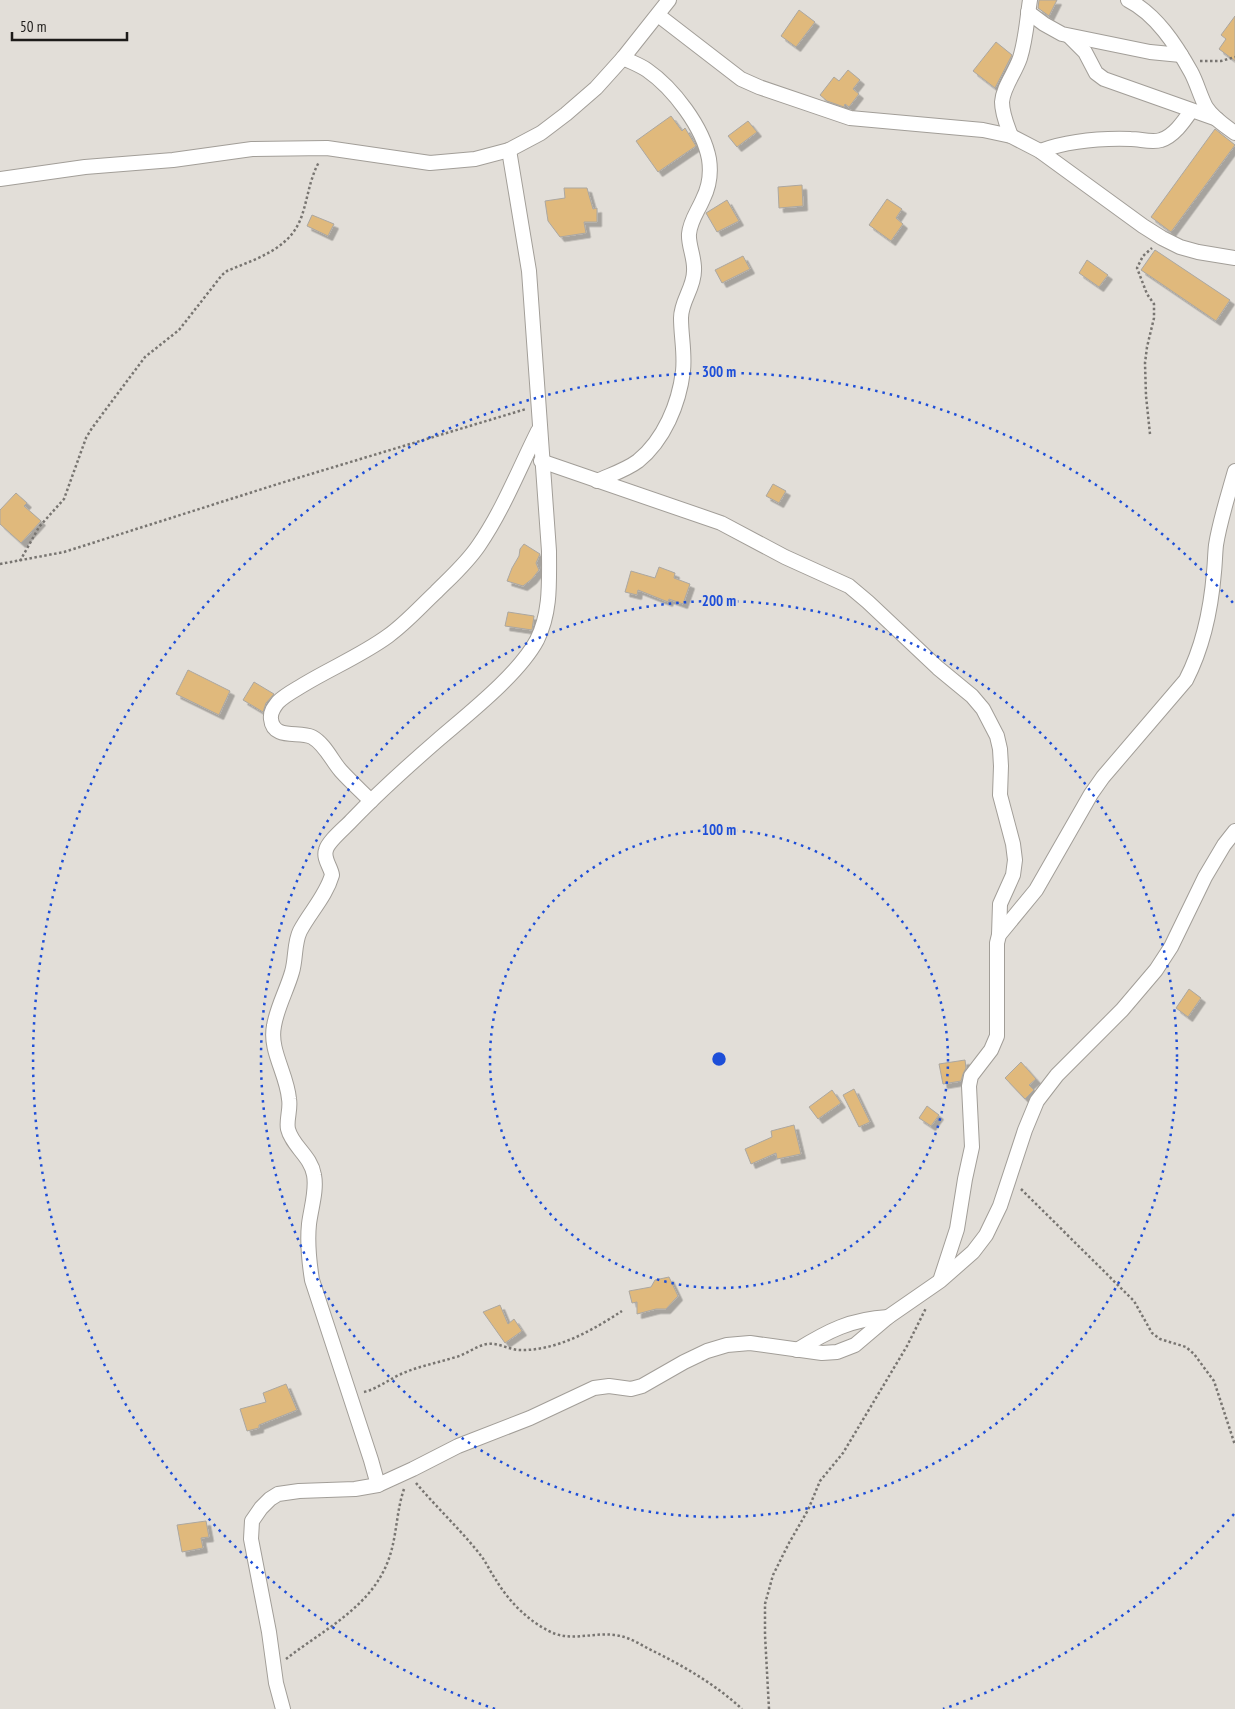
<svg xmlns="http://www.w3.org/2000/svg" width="1235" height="1709" font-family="'PT Sans Narrow',sans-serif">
  <defs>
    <filter id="shadow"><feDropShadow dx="4.5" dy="4.5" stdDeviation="0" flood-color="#0004"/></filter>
  </defs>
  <rect width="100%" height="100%" fill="#e2ded8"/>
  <g fill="#e0b97c" stroke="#aba7a1" filter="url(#shadow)">
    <polygon points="1039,0 1057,0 1049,16 1038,8"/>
    <polygon points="799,10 815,22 796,47 781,36"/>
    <polygon points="1235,16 1235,61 1219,49 1226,39 1221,35"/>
    <polygon points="996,42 1012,55 995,88 973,71"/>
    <polygon points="848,70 860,80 853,89 859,94 849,107 845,104 844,107 827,101 820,95 834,77 839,81"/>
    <polygon points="671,116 682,131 685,128 696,146 658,172 636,141"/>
    <polygon points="748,121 757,132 737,147 728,136"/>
    <polygon points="1215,129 1235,145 1171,232 1151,217"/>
    <polygon points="802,185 803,206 779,208 778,187"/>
    <polygon points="564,188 587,188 593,209 597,208 597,222 584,222 586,233 560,237 548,221 545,201 565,198"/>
    <polygon points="887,199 902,209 896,218 903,224 891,241 869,225"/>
    <polygon points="727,200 739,221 717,232 706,213"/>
    <polygon points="312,215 334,224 328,236 307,226"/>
    <polygon points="1155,250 1230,300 1216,321 1141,270"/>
    <polygon points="743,256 750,269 722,283 715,270"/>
    <polygon points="1087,260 1108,275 1099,287 1079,273"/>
    <polygon points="773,484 786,491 779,503 766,496"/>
    <polygon points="16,493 27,503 24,506 41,521 21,543 0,524 0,510"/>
    <polygon points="524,544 540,554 536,563 539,570 532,579 523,586 507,581 512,568 519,556 520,549"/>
    <polygon points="659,567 675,573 674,578 690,584 683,604 669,599 668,602 638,590 637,595 625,592 631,571 655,578"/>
    <polygon points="508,612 534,616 532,630 505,626"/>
    <polygon points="188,670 230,691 219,715 176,694"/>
    <polygon points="254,682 274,694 266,703 263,712 243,700"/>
    <polygon points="1189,989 1201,998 1188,1017 1176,1008"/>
    <polygon points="965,1060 966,1068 963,1074 961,1081 943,1084 939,1064"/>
    <polygon points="1021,1062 1036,1079 1029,1085 1034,1090 1025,1099 1005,1078"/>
    <polygon points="854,1089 870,1122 859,1127 843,1095"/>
    <polygon points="832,1090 841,1103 818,1119 809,1107"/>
    <polygon points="927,1106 939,1115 931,1126 919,1118"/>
    <polygon points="794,1125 801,1154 777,1159 776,1153 751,1164 745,1149 772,1137 771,1131"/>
    <polygon points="669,1277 678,1296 666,1309 656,1309 637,1314 637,1302 632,1303 629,1291 651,1287 655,1280"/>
    <polygon points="500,1305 508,1324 514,1319 522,1331 505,1343 483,1312"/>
    <polygon points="286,1384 297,1410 259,1425 259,1428 247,1431 240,1409 266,1402 263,1393"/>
    <polygon points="206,1521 209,1537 201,1538 203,1548 182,1552 177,1525"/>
  </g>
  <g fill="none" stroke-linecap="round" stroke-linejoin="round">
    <g stroke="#a29e98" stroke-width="16">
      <g id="street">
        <path d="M1128 0C1156 14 1176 45 1191 72 1197 83 1200 96 1206 107 1213 118 1225 126 1235 133"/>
        <polyline points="1028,12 1044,24 1062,34 1150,52 1181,55"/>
        <polyline points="658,15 741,79 759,87 850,118 983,130 1011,136 1040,151 1143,226 1162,238 1180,247 1198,252 1235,258"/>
        <polyline points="1069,36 1085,52 1096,73 1104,79 1217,119"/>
        <path d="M1011 136C1007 125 1002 114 1002 102 1003 87 1015 73 1020 58 1026 39 1027 19 1030 0"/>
        <path d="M1040 151C1068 141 1101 138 1131 139 1140 139 1152 143 1161 140 1174 136 1184 121 1191 111"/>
        <polyline points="0,179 85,167 173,160 252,149 327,148 430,163 475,159 509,150 541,133 566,114 596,88 623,58 669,0"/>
        <polyline points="541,461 721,523 785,557 849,586 868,602 938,668 972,696 983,709 997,736 1000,749 1001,766 1000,795 1013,844 1015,860 1013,875 1000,904 999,935"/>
        <path d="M597 481C610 475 626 470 638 461 664 440 679 404 683 371 685 353 681 336 681 318 681 301 694 288 694 271 695 258 688 245 689 234 690 221 698 211 703 199 709 187 711 172 709 159 703 127 673 88 647 70 640 65 631 62 623 58"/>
        <path d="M371 801C361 791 351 782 341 771 332 761 325 744 312 737 298 731 273 740 271 719 270 712 274 707 278 702 285 695 295 690 303 685 331 668 362 655 388 636 406 623 420 607 436 592 451 577 467 563 479 545 503 510 519 469 538 431"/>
        <path d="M941 1278 957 1229 965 1179 972 1147 969 1086 971 1076 991 1050 997 1036V943L999 935 1036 890 1091 794 1103 777 1186 680C1203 647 1211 609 1214 572 1215 563 1215 554 1216 545 1220 520 1228 496 1235 471"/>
        <path d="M797 1350C828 1331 851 1319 888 1317"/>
        <path d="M378 1485 371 1460 312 1280C309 1261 307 1243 309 1224 311 1208 317 1190 314 1175 311 1156 292 1146 288 1129 286 1120 291 1109 289 1099 287 1074 269 1050 274 1026 277 1007 287 990 292 972 296 959 294 943 300 931 310 912 326 896 332 875 331 867 323 859 326 850 328 841 346 827 353 819 380 791 409 765 439 739 468 714 519 674 537 640 551 612 549 582 549 551L529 271 509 150"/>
        <polyline points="283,1709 276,1683 269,1632 251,1539 252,1521 261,1508 270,1499 278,1494 299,1491 355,1489 378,1485 413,1469 458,1446 530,1418 594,1388 609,1386 631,1389 642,1386 684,1362 707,1351 727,1345 750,1343 822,1353 837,1352 855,1345 888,1317 940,1281 973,1252 986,1235 1000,1206 1025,1130 1037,1101 1057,1075 1122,1010 1156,970 1171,947 1205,877 1224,845 1235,831"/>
      </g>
    </g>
    <g stroke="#787571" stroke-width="2.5" stroke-dasharray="2.5 2.5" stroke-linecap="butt">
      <polyline points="1200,61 1221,61 1235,57"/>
      <polyline points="1150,434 1146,396 1145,363 1147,347 1154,318 1154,304 1147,294 1137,268 1143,256 1152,248"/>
      <path d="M20 561 39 527 64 499 86 438 92 428 145 357 179 330 222 275 227 271C255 259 289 250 301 218 308 199 309 180 319 162"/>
      <polyline points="0,564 64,552 281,483 526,409"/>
      <polyline points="1021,1189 1134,1301 1152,1333 1160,1339 1186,1347 1194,1354 1214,1381 1235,1445"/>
      <path d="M364 1392C377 1389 388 1380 401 1374 419 1366 437 1363 456 1357 467 1354 476 1346 487 1344 498 1342 509 1350 520 1350 557 1351 593 1330 622 1311"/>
      <path d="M416 1483C437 1508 462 1531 482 1557 487 1564 491 1573 496 1580 508 1600 526 1619 547 1630 569 1643 591 1632 614 1635 627 1636 638 1643 649 1649 682 1665 715 1684 742 1709"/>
      <path d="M286 1659C323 1630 371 1607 388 1561 397 1538 396 1512 404 1489"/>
      <polyline points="769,1709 765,1635 765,1604 773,1575 789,1543 808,1510 820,1481 843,1453 852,1438 907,1346 926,1308"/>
    </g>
    <use href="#street" stroke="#fff" stroke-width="14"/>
  </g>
  <g fill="none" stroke="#1d4ed8" stroke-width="2.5" stroke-dasharray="2.5 5">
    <circle cx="719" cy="1059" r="229"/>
    <circle cx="719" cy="1059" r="458"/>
    <path d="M1234 1514A687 687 0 0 1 943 1709M495 1709A687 687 0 1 1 1234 604"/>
  </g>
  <circle cx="719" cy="1059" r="8" fill="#1d4ed8" stroke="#e2ded8" stroke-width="2.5"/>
  <g font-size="15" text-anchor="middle" font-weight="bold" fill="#1d4ed8" stroke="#e2ded8" stroke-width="4.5" stroke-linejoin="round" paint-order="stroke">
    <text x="719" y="377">300 m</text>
    <text x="719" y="606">200 m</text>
    <text x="719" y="835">100 m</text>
  </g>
  <path d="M12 32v8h115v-8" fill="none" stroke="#1d1b19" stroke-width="2.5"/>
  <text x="20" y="32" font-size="15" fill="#1d1b19" stroke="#e2ded8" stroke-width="4" paint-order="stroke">50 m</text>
</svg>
